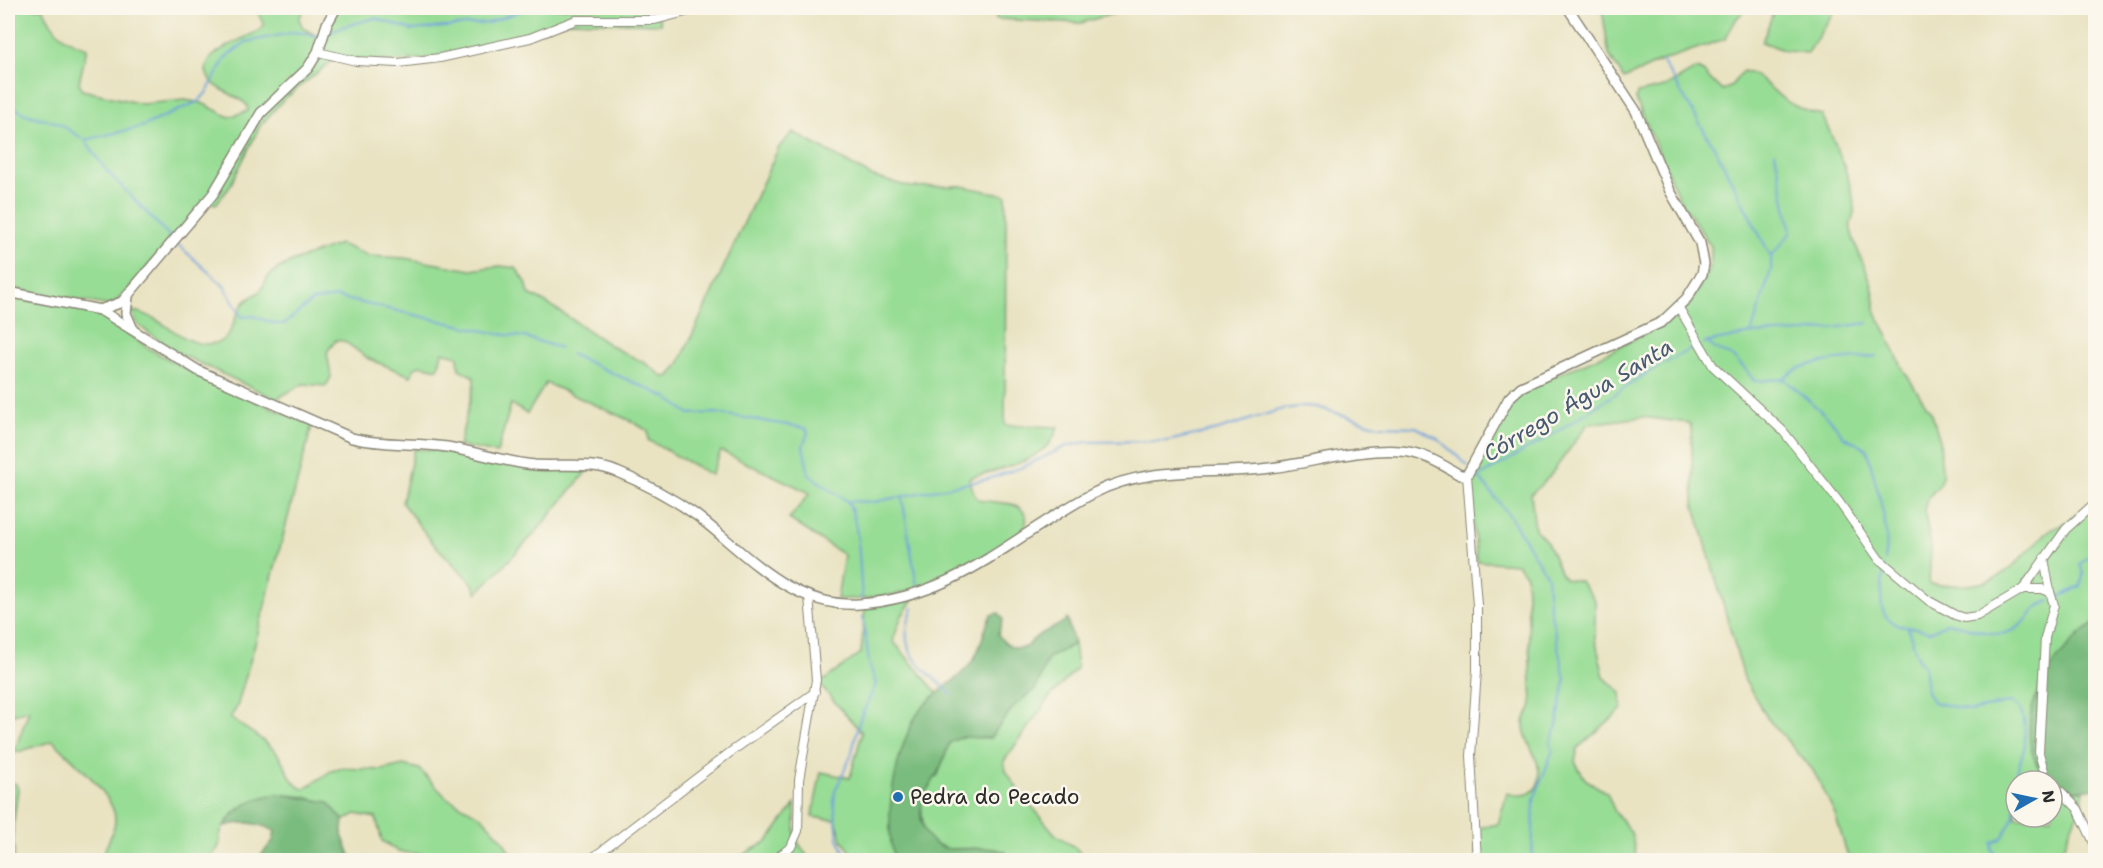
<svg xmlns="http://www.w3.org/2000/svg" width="2103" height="868" font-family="'Shantell Sans',sans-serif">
  <rect width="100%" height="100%" fill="#fbf7ec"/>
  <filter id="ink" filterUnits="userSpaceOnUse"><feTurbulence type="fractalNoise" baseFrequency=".0167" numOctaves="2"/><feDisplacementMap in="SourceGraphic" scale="12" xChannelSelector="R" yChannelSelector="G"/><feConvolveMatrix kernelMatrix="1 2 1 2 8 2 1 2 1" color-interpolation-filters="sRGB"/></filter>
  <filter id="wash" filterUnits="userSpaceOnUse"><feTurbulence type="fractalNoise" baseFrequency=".008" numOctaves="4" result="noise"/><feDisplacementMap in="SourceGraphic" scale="24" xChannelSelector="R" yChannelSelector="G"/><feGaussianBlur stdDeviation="1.35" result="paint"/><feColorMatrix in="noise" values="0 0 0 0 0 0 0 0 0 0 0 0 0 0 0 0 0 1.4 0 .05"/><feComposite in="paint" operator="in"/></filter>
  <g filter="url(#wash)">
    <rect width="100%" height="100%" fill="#e9e3c2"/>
    <g fill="#98dd95" stroke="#628460" stroke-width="1.5">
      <path d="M8 8H43C55 33 61 39 87 48L79 82 82 90 142 104 185 100 202 103 229 117 248 111 247 105C237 95 221 92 212 82 187 55 248 39 261 29L264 25 256 9 259 8H304L299 19 303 28 321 39 336 8H655L661 24 570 21 523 37 435 58 374 63 337 57 283 100 260 126 229 188 216 204 204 201 128 290 111 306 8 288Z"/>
      <polygon points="996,8 1133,8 1081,23 996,19"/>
      <polygon points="1602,8 1747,8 1737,18 1725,39 1661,61 1624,79 1609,55"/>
      <polygon points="1775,8 1836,8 1808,53 1786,51 1762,42"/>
      <path d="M1696 69 1703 72 1721 90C1732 89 1736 78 1743 71 1761 75 1768 87 1782 98 1794 107 1808 112 1822 115 1833 138 1856 187 1854 212 1853 220 1849 222 1851 230 1857 257 1877 282 1875 310L1904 371 1932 414 1940 441 1942 476 1939 485 1928 498 1924 509 1931 547 1929 584C1995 590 2002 578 2046 533 2050 529 2057 528 2062 525 2073 518 2084 507 2095 500V623L2078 636 2050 781H2016V817H2052V783L2068 791H2084C2082 815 2060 837 2065 860H1849L1835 814 1820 783 1812 769 1768 719 1745 681 1694 503 1691 427 1689 423 1642 417 1588 424 1549 477 1531 494 1535 529 1547 542 1561 574 1565 579 1580 581 1595 600V638L1604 677 1621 693 1622 709 1578 748 1575 762 1585 779 1607 793 1615 812 1631 832 1637 860H1477V828L1498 824 1507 793C1528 800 1544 790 1538 766 1535 751 1525 741 1524 726 1523 715 1530 714 1532 705L1526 575 1517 564 1477 561 1469 483 1473 482V472L1516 396 1526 387 1595 359 1670 321 1687 308 1706 276 1711 262V246L1679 198 1636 100 1637 93 1665 87Z"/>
      <path d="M793 132 873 177 911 187 961 186 1006 195 1005 425 1058 427C1049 462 998 469 969 478L975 496 980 500C992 503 1011 501 1020 508 1056 537 931 586 910 591 887 597 861 600 837 599L844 555 789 519 810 493 721 451 711 475 648 440V431L631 421 546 383 527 414 511 404 497 453 459 446 474 385V377L459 369 458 356 442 352 438 369 420 365 414 369 411 376 369 359 344 341 336 340 327 352 331 377 326 386 303 384 276 399 176 352 138 325 131 311C161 314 179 343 206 344 237 345 230 317 244 303 248 298 254 296 259 292 264 287 265 281 268 277 278 264 324 250 340 244L369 256 404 258 471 270 500 266 516 268 526 282 529 294C559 308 580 326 608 344 627 356 646 360 663 377L670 376 679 364 779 147Z"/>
      <path d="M8 298 63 305 108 318 148 348 206 380 312 425 256 640 237 707 230 718C246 729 263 738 276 752 286 763 289 785 304 789L331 771 342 768 382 770 403 765 419 769 447 798 481 816 502 839 514 860H448L437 855 399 852 382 841 376 818 355 814 344 821C321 789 262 787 234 813 230 817 223 826 221 832 219 836 221 841 219 846 217 851 211 856 208 860H102C104 846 114 835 115 821 117 796 70 758 53 741L14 753 29 710 8 715Z"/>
      <polygon points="414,449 437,450 534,470 587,471 536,532 477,593 472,583 432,542 402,503"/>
      <polygon points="913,599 901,617 893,641 938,694 924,707 893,856 895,860 857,860 842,840 836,820 812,817 821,772 850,778 862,733 819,684 861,653 865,608"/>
      <polygon points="1074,644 1077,668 1049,698 1004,761 1006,771 1019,791 1055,834 1076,848 1085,860 1008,860 982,848 948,849 931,842 924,832 921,803 930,782 938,775 950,742 962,737 990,738 1015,705 1036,688 1048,658"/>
      <polygon points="8,781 16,784 18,789 13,826 14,860 8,860"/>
      <polygon points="795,804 795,838 810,860 734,860 768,841"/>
    </g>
    <g fill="#7abc7e" stroke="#527454" stroke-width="1.5">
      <path d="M999 613 1003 619 998 634C1004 645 1016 652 1028 646 1038 630 1054 631 1067 619L1074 644 1048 658 1036 688 1015 705 990 738 962 737 950 742C946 752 943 763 938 772 935 781 927 787 924 796 916 818 924 847 951 849 969 850 988 845 1006 852L1008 860H895C881 823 897 740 921 709 936 691 958 681 972 662 982 648 983 630 991 615Z"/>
      <path d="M2095 623V788C2040 800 2019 747 2034 702 2045 669 2068 643 2095 623Z"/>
      <path d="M278 794 328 802 344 821 342 835 352 860H257L273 841 275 831C257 822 244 821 225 826 238 806 254 797 278 794Z"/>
    </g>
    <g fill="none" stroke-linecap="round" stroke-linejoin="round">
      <g stroke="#70a1da" stroke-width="2">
        <polyline points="330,33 342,27 375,18 412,30 488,23 528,8"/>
        <polyline points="1662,61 1714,147 1771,257"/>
        <polyline points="8,103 25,114 58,123 85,140 105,169 171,238"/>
        <polyline points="85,140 141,127 199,101 207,92 226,57 246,42 296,32 319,36"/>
        <polyline points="175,242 224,286 242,317 253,316 276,324 284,324 312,301 336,297 498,334 524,337 560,348"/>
        <polyline points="1751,334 1771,270 1771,257 1791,232 1775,152"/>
        <path d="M1708 342C1713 350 1720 351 1729 355 1740 362 1747 370 1754 381L1784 379 1831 420 1843 436 1867 449C1874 482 1892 527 1885 560"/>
        <polyline points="1704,343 1751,334 1805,332 1868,323"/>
        <polyline points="570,354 666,397 690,414 715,413 805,428 808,432 803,447 809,475 847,501 874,502 988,479 1023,467 1067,446 1086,442 1167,441 1218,430 1279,410 1304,406 1317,407 1379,426 1416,427 1438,439 1468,466"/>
        <path d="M1783 379C1800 359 1851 360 1876 356"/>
        <polyline points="1476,474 1510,516 1547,576 1549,605 1565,680 1557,726 1550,743 1553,750 1534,799 1532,860"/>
        <polyline points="1479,477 1557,432 1644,375 1692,348"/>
        <polyline points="902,497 917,586"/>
        <path d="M847 501C860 519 860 577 862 601"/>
        <path d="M1884 566C1881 601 1872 625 1916 628 1921 629 1926 631 1930 631 1936 630 1942 625 1947 623 1973 626 2000 645 2022 624 2035 613 2032 607 2050 601"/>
        <polyline points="2055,599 2081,586 2083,574 2080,564 2096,550"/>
        <path d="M913 608C893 654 923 666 952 695"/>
        <polyline points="1908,628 1918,659 1924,666 1927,692 1933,702 1971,711 2012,702 2019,707 2024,719 2025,745 2016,776 2014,816 2002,838 1992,843 1992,850 1999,860"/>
        <polyline points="848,860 838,838 834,802 835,791 851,756 860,719 876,684 869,663 863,617"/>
      </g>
    </g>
  </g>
  <g filter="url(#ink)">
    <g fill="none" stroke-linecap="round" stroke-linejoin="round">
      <g stroke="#8a8776" stroke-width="10">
        <g id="minor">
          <polyline points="318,52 356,61 398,63 440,58 530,38 576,20 655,20 701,8"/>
          <polyline points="1679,308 1713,366 1783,431 1839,502 1879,559 1929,601 1955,615 1964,618 1977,616 2023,589 2066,529 2096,502"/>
          <polyline points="1467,475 1477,605 1477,671 1471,756 1477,860"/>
          <polyline points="2044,558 2050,592"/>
          <polyline points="2023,589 2042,589 2050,592 2054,605 2045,638 2039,753 2045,774 2051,781"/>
          <polyline points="2052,782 2078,809 2096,847"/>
          <polyline points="590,860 732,751 815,692"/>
          <polyline points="774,860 791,847 798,831 799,780 816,680 809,596"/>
        </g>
      </g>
      <g stroke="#8a8776" stroke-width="12">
        <g id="tertiary">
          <path d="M8 292 100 310 199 371 352 438C383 446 415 442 447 447 476 452 505 462 535 465 561 467 592 461 617 472 644 483 672 498 696 515 746 553 790 608 859 604 958 597 1013 535 1094 493 1149 464 1211 476 1270 468 1311 463 1360 448 1400 451 1423 452 1441 464 1460 475H1467L1509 398 1521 387 1662 322 1687 298 1702 274 1704 264 1700 243 1670 191 1636 111 1568 8"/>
          <polyline points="128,297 126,313 132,327"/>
          <polyline points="100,310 122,302 213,194 261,113 308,68 318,52 327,24 336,8"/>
        </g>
      </g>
      <use href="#minor" stroke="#fff" stroke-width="8"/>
      <use href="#tertiary" stroke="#fff" stroke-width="9"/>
    </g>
  </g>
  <circle fill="#1f6fb2" stroke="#fbf7ec" stroke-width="2" cx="898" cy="797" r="6"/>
  <g text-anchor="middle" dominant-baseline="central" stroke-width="5" stroke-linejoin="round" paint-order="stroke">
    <g font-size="21" fill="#2b2b2b" stroke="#fbf7ec" text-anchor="start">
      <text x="910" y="797">Pedra do Pecado</text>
    </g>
    <g font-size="22" font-style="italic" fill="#475a71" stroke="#fbf7ec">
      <text transform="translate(1578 400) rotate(-31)">Córrego Água Santa</text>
    </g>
  </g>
  <rect width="2103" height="868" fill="none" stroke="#fbf7ec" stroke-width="30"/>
  <g transform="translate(2034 799) rotate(81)"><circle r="28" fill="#fbf7ec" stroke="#a8a59f" stroke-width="1.5"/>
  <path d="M0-4.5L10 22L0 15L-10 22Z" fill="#1f6fb2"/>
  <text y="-9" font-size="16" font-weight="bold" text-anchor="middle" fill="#2b2b2b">N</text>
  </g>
</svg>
